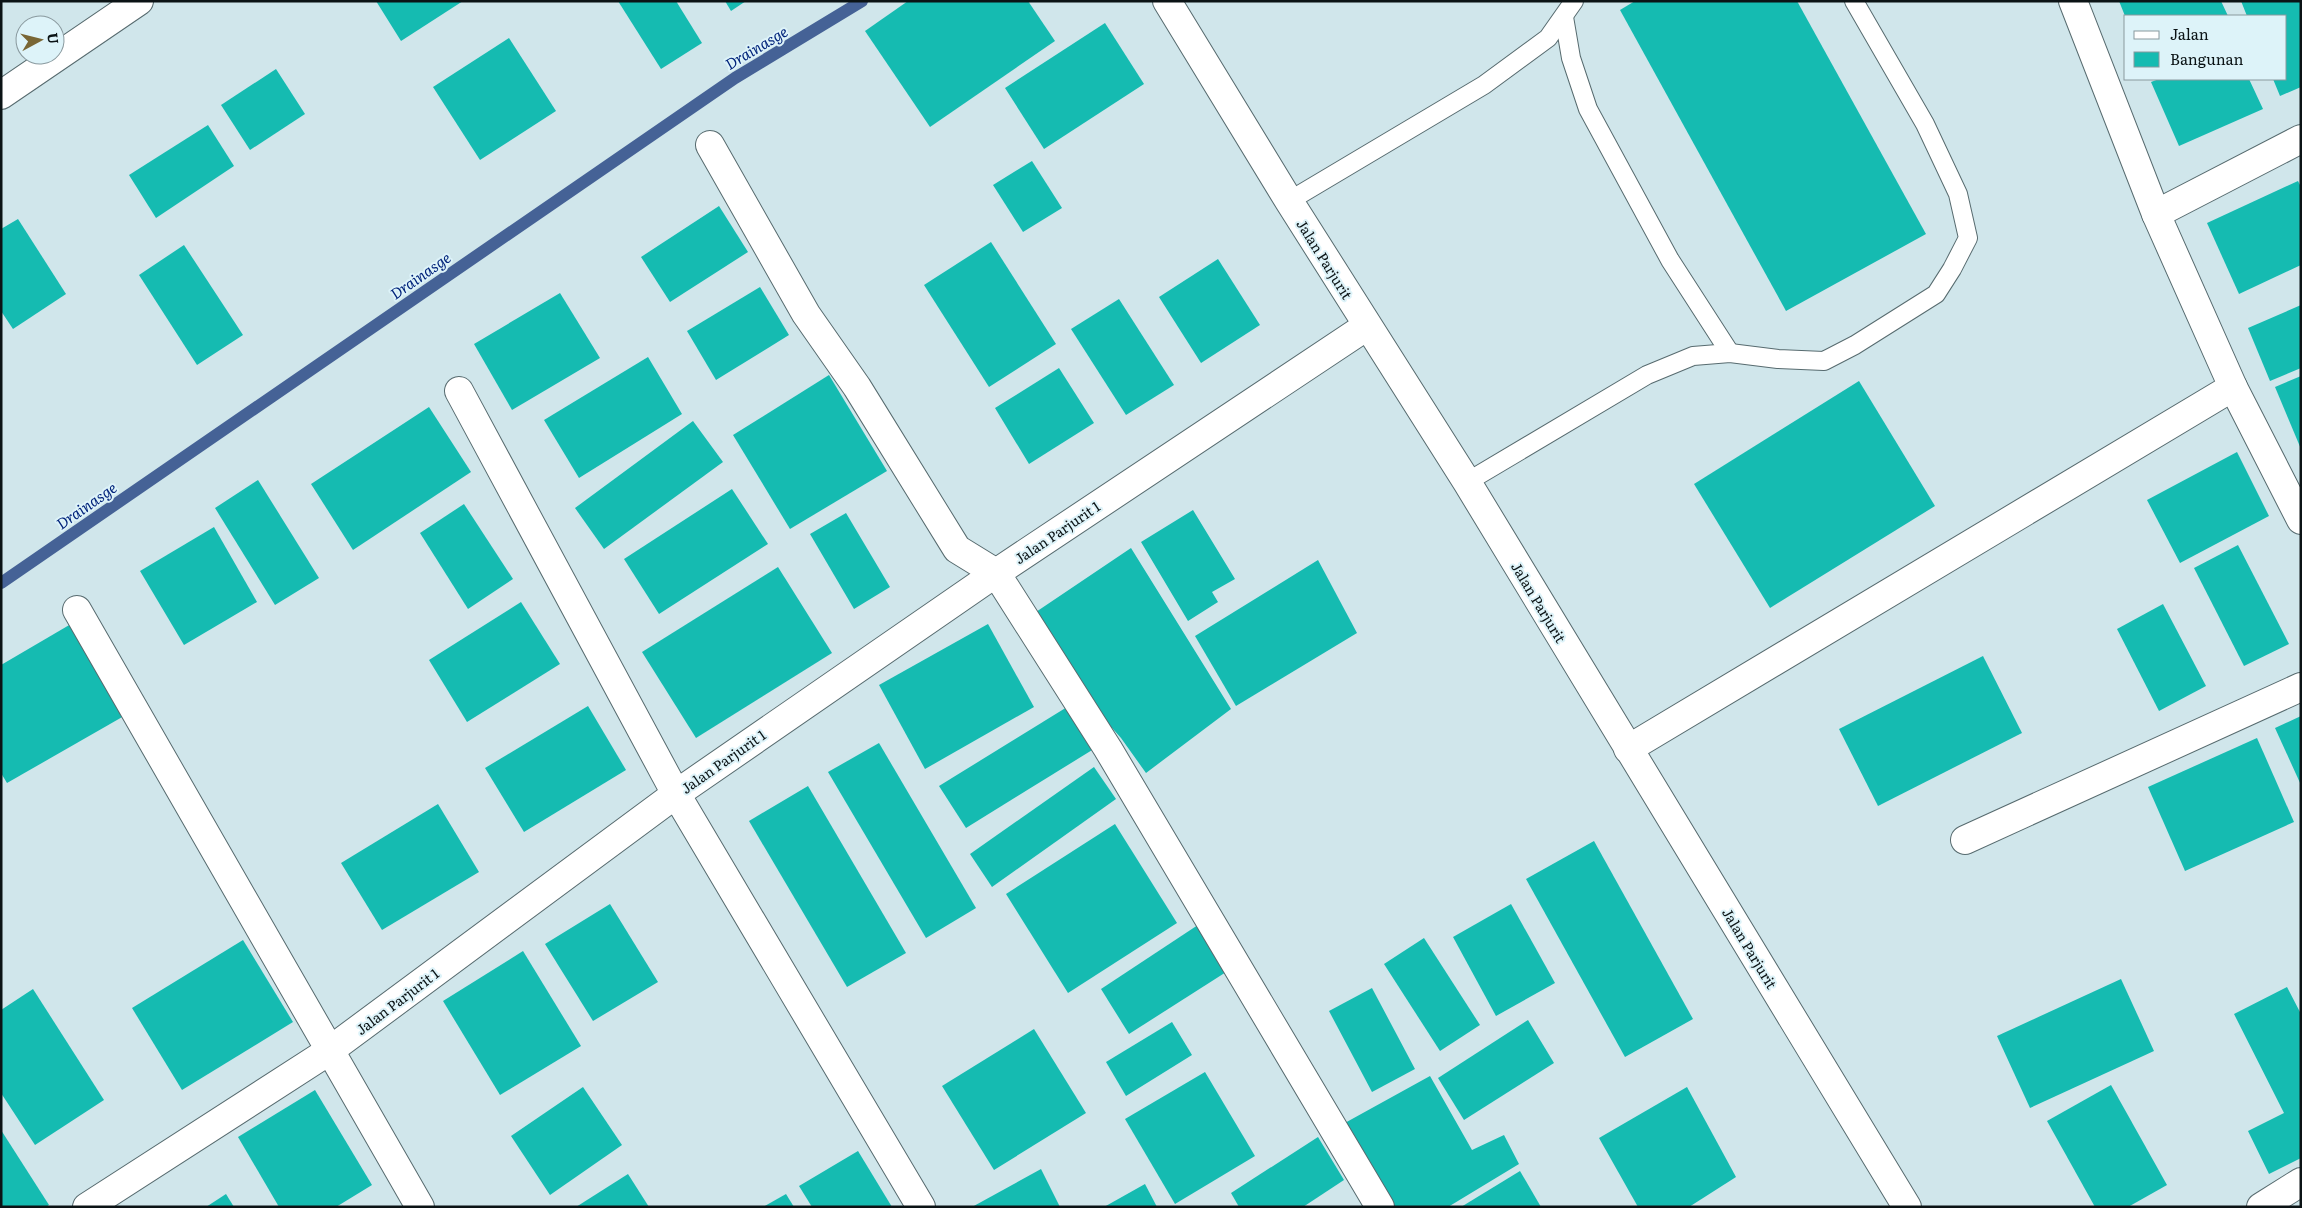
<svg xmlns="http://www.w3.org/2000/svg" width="2302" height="1208" font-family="Literata,serif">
  <rect width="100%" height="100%" fill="#d0e6eb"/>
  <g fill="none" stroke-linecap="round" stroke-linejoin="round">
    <polyline stroke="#456296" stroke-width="12" points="1,583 735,78 862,1"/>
  </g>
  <g fill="#15bbb1">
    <polygon points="376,1 463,1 401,41"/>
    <polygon points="618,1 676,1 702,43 661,69"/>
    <polygon points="725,1 746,1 731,11"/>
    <polygon points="908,1 1028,1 1055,41 930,127 865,31"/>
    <polygon points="1635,1 1797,1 1926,234 1786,311 1620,10"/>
    <polygon points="2119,1 2221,1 2228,16 2125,16"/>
    <polygon points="2241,1 2301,1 2301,87 2280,96 2273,79 2286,79 2286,16 2247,16"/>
    <polygon points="1105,23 1144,84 1044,149 1005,88"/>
    <polygon points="509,38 556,111 480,160 433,87"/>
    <polygon points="276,69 305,114 250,150 221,105"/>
    <polygon points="2159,79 2249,79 2263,109 2179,146 2151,82"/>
    <polygon points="208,125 234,166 156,218 129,175"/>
    <polygon points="1032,161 1062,208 1023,232 993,185"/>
    <polygon points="2298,181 2301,187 2301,265 2239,294 2207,223"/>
    <polygon points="719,206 748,252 670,302 641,257"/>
    <polygon points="18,219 66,294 13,329 1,311 1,229"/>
    <polygon points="991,242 1056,344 989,387 924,285"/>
    <polygon points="184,245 243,335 197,365 139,275"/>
    <polygon points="1218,259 1260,325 1201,363 1159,297"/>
    <polygon points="760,287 789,335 716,380 687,331"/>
    <polygon points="560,293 600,358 512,410 474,344"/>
    <polygon points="1119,299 1174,385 1126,415 1071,329"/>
    <polygon points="2301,305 2301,368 2270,381 2248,328"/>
    <polygon points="648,357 682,414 579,478 544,420"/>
    <polygon points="1059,368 1094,423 1029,464 995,408"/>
    <polygon points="829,375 887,471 790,529 733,435"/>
    <polygon points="2301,376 2301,449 2275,387"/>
    <polygon points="1859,381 1935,506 1770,608 1694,484"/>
    <polygon points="429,407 471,472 353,550 311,484"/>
    <polygon points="693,421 723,462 604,549 575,508"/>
    <polygon points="2237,452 2269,516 2180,563 2147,500"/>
    <polygon points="258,480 319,578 275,605 215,508"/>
    <polygon points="732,489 768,544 659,614 624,559"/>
    <polygon points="464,504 513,579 468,609 420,533"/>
    <polygon points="1193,510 1235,579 1212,592 1218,602 1188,621 1141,542"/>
    <polygon points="846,513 890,587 854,609 810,534"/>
    <polygon points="214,527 257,602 184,645 140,571"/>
    <polygon points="2238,545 2289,644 2244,666 2194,568"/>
    <polygon points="1131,548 1231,709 1146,773 1121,738 1081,693 1030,616"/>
    <polygon points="1318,560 1357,633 1236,706 1195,636"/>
    <polygon points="778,567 832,653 696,738 642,652"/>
    <polygon points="521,602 560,664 467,722 429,660"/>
    <polygon points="2163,604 2206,686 2159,711 2117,629"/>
    <polygon points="71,624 124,716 7,783 1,773 1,665"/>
    <polygon points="988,624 1034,707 925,769 879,685"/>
    <polygon points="1983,656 2022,733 1878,806 1839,729"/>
    <polygon points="1072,704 1097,747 966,828 939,786"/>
    <polygon points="588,706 626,770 524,832 485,768"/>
    <polygon points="2301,716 2301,785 2275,728"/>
    <polygon points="2257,738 2294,822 2185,871 2148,787"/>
    <polygon points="879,743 976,908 926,938 828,772"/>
    <polygon points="1094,767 1116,799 992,887 970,854"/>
    <polygon points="808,786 906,953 847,987 749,821"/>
    <polygon points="438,804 479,872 382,930 341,863"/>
    <polygon points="1115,824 1177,923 1068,993 1006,894"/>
    <polygon points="1594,841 1693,1019 1625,1057 1526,879"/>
    <polygon points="610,904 658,982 593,1021 545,944"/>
    <polygon points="1511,904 1555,983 1496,1016 1453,937"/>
    <polygon points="1204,921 1234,967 1129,1034 1101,989"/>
    <polygon points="1424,938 1480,1025 1440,1051 1384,964"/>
    <polygon points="243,940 293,1022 182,1090 132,1008"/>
    <polygon points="523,951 581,1046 500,1095 443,1001"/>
    <polygon points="2121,979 2154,1051 2030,1108 1997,1036"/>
    <polygon points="2287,987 2301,1014 2301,1158 2269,1174 2248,1131 2284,1113 2234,1014"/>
    <polygon points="1372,988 1415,1069 1372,1092 1329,1011"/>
    <polygon points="33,989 104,1100 35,1145 1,1093 1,1010"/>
    <polygon points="1528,1020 1554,1063 1464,1120 1438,1078"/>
    <polygon points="1172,1022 1192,1055 1126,1096 1106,1062"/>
    <polygon points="1034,1029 1086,1113 994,1170 942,1086"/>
    <polygon points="1205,1072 1255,1156 1175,1204 1125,1119"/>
    <polygon points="1430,1076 1472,1150 1504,1135 1519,1164 1448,1207 1392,1207 1343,1124"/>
    <polygon points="2111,1085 2167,1185 2128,1207 2095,1207 2047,1121"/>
    <polygon points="583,1087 622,1145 550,1195 511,1136"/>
    <polygon points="1687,1087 1736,1177 1689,1207 1638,1207 1599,1138"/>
    <polygon points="315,1090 372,1185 336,1207 279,1207 238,1137"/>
    <polygon points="1,1130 49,1205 46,1207 1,1207"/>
    <polygon points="1318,1137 1344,1180 1303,1207 1239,1207 1231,1193"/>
    <polygon points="858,1151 892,1207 812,1207 799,1186"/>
    <polygon points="1041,1169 1060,1207 972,1207"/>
    <polygon points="1520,1171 1541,1207 1461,1207"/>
    <polygon points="628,1174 649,1207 576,1207"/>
    <polygon points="1145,1184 1157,1207 1104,1207"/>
    <polygon points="226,1194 234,1207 206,1207"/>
    <polygon points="786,1194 794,1207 763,1207"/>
  </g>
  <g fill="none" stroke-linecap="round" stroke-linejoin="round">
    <g stroke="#576b6f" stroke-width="20">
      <g id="lane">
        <polyline points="1564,17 1571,58 1588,109 1670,260 1730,353"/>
        <polyline points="1289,201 1484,85 1548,38 1574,1"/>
        <polyline points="1467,482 1647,375 1693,356 1730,353 1778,359 1824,361 1855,345 1936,294 1952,269 1968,238 1958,194 1925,124 1854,1"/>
      </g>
    </g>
    <g stroke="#576b6f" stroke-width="30">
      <g id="street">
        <polyline points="710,145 806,314 857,387 957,549 996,573 1108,749 1380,1207"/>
        <polyline points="2156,214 2301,139"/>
        <polyline points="2233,387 2301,520"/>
        <polyline points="459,391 676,794 921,1207"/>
        <polyline points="77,610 420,1207"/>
        <polyline points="1628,749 2233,387 2156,214 2073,1"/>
        <polyline points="1965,840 2301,687"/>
        <polyline points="87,1207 329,1051 676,794 996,573 1367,326"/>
        <polyline points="2261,1207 2301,1182"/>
      </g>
    </g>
    <g stroke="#576b6f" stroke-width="30">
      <g id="secondary">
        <polyline points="1167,1 1289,201 1467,482 1907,1207"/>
        <polyline points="1,95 139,1"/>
      </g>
    </g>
    <use href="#lane" stroke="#fff" stroke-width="18"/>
    <use href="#street" stroke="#fff" stroke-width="28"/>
    <use href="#secondary" stroke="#fff" stroke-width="28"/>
  </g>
  <g text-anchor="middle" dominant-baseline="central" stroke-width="4" stroke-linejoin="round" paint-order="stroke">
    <g font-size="14" fill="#0b1315" stroke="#ddf3f9">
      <text transform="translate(1325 259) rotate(58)">Jalan Parjurit</text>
      <text transform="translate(1057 532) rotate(-34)">Jalan Parjurit 1</text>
      <text transform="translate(1539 602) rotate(59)">Jalan Parjurit</text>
      <text transform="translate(723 761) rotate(-35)">Jalan Parjurit 1</text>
      <text transform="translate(1750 948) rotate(59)">Jalan Parjurit</text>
      <text transform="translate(397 1001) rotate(-37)">Jalan Parjurit 1</text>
    </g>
    <g font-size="15" font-style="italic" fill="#00237a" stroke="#ddf3f9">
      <text transform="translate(756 47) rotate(-31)">Drainasge</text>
      <text transform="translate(420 275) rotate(-35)">Drainasge</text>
      <text transform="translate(86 505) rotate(-35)">Drainasge</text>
    </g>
  </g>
  <rect width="2302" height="1208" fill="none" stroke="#0b1315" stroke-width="5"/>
  <rect x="2124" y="15" width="162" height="65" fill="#ddf3f9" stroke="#89999e"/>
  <rect x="2134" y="31" width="25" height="8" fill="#ffffff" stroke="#89999e"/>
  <text x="2170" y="40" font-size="15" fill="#0b1315">Jalan</text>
  <rect x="2134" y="52" width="25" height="15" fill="#15bbb1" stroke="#89999e"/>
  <text x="2170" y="65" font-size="15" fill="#0b1315">Bangunan</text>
  <g transform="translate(40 40) rotate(83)"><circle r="24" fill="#ddf3f9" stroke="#89999e"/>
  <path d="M0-4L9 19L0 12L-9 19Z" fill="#796635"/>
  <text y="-8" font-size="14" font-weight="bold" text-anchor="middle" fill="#0b1315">U</text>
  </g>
</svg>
